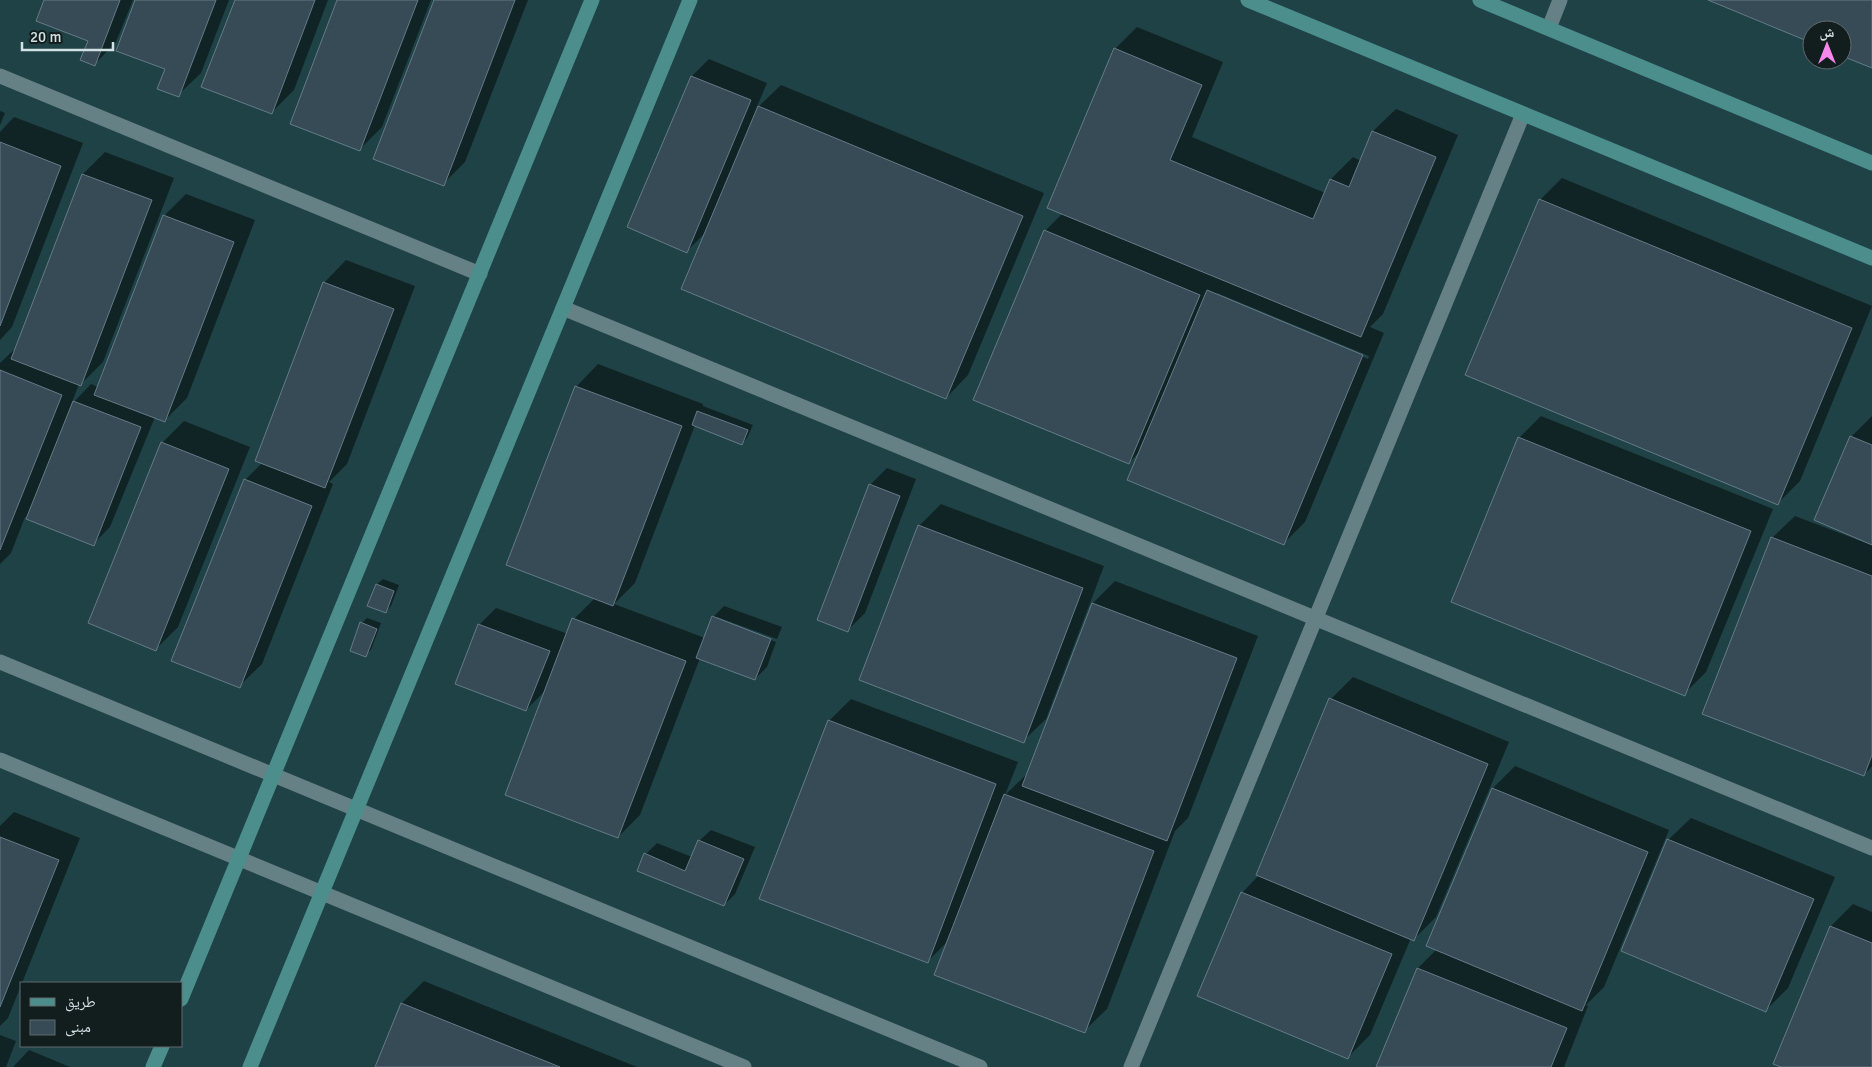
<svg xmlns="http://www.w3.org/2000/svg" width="1872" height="1067" font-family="Signika,'Noto Naskh Arabic',sans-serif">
  <rect width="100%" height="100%" fill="#1e373b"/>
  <path fill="#1f4246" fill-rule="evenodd" d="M0 0H1872V1067H0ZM1812 30H1842V60H1812ZM21 983H181V1046H21Z"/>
  <g fill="#0007" fill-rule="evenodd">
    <polygon points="46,0 133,0 116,42 94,65 89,40"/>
    <polygon points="137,0 229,0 201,73 178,95"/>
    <polygon points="236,0 328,0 294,90 272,112"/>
    <polygon points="338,0 431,0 382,127 360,149"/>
    <polygon points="435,0 528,0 465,162 443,184"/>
    <path d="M1137 27 1223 62 1192 137 1325 193 1331 179 1353 157 1361 161 1373 131 1396 109 1458 135 1383 314 1370 327 1384 333 1305 522 1283 544 1141 450 1129 463 1045 231 1063 213 1115 49ZM1217 293 1369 356 1368 359 1217 296Z"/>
    <polygon points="709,59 767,83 756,109 781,85 1044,193 968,375 946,398 706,232 687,251 692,76"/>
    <polygon points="0,111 5,113 0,125"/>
    <polygon points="14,117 83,143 12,327 0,340 0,132"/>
    <polygon points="105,152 174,178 103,362 81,384 79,384 71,405 91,384 98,387 164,216 186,194 255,220 187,398 165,420 155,417 110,527 93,544 25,517 11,553 0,564 0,363 17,347 83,174"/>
    <polygon points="1562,178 1872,306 1800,481 1778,503 1540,200"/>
    <polygon points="346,260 415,286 347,464 329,482 333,484 262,664 239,686 245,480 263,462 324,283"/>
    <polygon points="598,364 703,404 703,406 753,425 747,438 742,443 695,425 635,583 614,604 705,638 713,617 724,606 782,627 777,639 717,617 717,620 776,642 767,667 755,679 700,658 640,815 618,837 547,689 526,710 479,625 496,608 568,634 574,619 595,598 576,387"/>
    <polygon points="1541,416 1773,509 1706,672 1684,694 1519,438"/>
    <polygon points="1872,416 1872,766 1864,775 1772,538 1795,516 1866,543 1851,437"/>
    <polygon points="184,421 250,447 178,627 156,649 162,443"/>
    <polygon points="887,468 916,479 865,613 848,630 870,485"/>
    <polygon points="941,504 1104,566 1046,719 1023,741 919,526"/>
    <polygon points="383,579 399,585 391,606 386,612 369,606 377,584"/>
    <polygon points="1115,581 1258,636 1188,818 1175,831 1107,1009 1084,1031 949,940 928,961 829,721 851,699 1018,762 1005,795 1028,773 1093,603"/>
    <polygon points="367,618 381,623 371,650 365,655 362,623"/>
    <polygon points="1353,677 1509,742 1436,917 1414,939 1411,938 1370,1035 1348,1057 1242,893 1259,875 1331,699"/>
    <polygon points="1515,766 1669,830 1604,987 1586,1005 1588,1006 1564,1067 1378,1067 1418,968 1437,949 1493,788"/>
    <polygon points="14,812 80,838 8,1018 0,1026 0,826"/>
    <polygon points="1691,818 1835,877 1788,988 1766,1010 1668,840"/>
    <polygon points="711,830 755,847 735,894 724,905 646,854 657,843 692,857 699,841"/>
    <polygon points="1853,904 1872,912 1872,1067 1784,1067 1774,1063 1831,926"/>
    <polygon points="424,981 637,1067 376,1067 402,1003"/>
    <polygon points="0,1035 16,1041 6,1067 0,1067"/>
    <polygon points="29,1050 70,1067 13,1067"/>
  </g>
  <g fill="#364b56" stroke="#657b87">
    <polygon points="44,0 120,0 95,66 80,60 88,41 36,21"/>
    <polygon points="135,0 216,0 179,97 157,89 165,69 116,51"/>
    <polygon points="235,0 315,0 272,114 201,87"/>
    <polygon points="337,0 418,0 360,151 290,124"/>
    <polygon points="434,0 515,0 444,186 373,159"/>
    <polygon points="1708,0 1872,0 1872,68 1842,56 1842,30 1812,30 1812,43"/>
    <polygon points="1114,48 1202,85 1170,160 1313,219 1330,179 1349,187 1372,131 1436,157 1361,337 1047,208"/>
    <polygon points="691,76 751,100 687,253 627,227"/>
    <polygon points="758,106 1023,216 946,399 681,289"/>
    <polygon points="0,142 61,166 0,326"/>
    <polygon points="82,174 152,200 81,386 11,359"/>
    <polygon points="1539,199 1852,328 1778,505 1465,375"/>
    <polygon points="163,215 234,242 165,422 94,395"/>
    <polygon points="1044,230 1200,295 1129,464 973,400"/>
    <polygon points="323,282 394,309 325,488 255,461"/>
    <polygon points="1207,290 1363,355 1284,545 1127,480"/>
    <polygon points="0,370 62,395 0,550"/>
    <polygon points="575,386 682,426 613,606 506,565"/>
    <polygon points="73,401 141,427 94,546 26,519"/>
    <polygon points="697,411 748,430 742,445 692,425"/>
    <polygon points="1850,436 1872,445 1872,545 1814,520"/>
    <polygon points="1518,437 1751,531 1685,696 1451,602"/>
    <polygon points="161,442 229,469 156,651 88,623"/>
    <polygon points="244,479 312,506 240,688 171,661"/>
    <polygon points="869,484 900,496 848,632 817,620"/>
    <polygon points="918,525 1083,588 1024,743 859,680"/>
    <polygon points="1771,537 1872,576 1872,755 1864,776 1702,714"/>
    <polygon points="376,584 394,591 386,613 367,606"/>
    <polygon points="1092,603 1237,658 1167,841 1022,786"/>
    <polygon points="712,616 771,639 755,680 696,658"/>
    <polygon points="572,618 686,661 618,838 505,795"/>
    <polygon points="360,622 377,629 366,657 350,651"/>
    <polygon points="478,624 550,651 526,711 455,684"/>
    <polygon points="1329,698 1488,764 1414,941 1256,875"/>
    <polygon points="828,720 996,784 928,963 759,899"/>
    <polygon points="1492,788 1648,852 1582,1011 1426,946"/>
    <polygon points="1004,794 1154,851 1085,1033 934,975"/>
    <polygon points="0,837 59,860 0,1007"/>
    <polygon points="1667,839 1814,899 1766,1012 1621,951"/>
    <polygon points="698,840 744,859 724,906 637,871 644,853 685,871"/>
    <polygon points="1241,892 1392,954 1348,1059 1197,996"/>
    <polygon points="1830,926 1872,943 1872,1067 1781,1067 1773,1064"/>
    <polygon points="1417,968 1567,1028 1551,1067 1376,1067"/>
    <polygon points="401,1003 560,1067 375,1067"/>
  </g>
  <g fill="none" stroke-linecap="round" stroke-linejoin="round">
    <g stroke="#668185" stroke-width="15">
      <polyline points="1549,28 1560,0"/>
      <polyline points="0,76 480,274"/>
      <polyline points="563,308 1872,848"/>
      <polyline points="1131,1067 1523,114"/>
    </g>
    <g stroke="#668185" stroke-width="15">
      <polyline points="0,662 980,1067"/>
      <polyline points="0,760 744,1067"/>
    </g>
    <g stroke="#4b8e8b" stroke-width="15">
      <polyline points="1248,0 1872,258"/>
      <polyline points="1480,0 1872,163"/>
      <polyline points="181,999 592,0"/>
      <polyline points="153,1067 162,1046"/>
      <polyline points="250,1067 690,0"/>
    </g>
  </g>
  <rect x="20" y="982" width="162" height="65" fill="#121d1e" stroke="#5f6b6d"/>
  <rect x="30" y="998" width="25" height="8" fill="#4b8e8b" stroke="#5f6b6d"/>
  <text x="65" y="1007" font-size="15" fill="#d2e1e3">طريق</text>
  <rect x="30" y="1020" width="25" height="15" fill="#364b56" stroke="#5f6b6d"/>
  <text x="65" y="1032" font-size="15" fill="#d2e1e3">مبنى</text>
  <g transform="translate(1827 45)"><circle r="24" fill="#121d1e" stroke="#5f6b6d"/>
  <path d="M0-4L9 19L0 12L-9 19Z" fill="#f788eb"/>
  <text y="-8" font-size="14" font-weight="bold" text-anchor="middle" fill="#d2e1e3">ش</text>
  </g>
  <path d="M22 42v8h91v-8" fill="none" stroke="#d2e1e3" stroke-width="2.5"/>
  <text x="30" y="42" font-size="15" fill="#d2e1e3" stroke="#121d1e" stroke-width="4" paint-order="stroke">20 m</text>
</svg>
